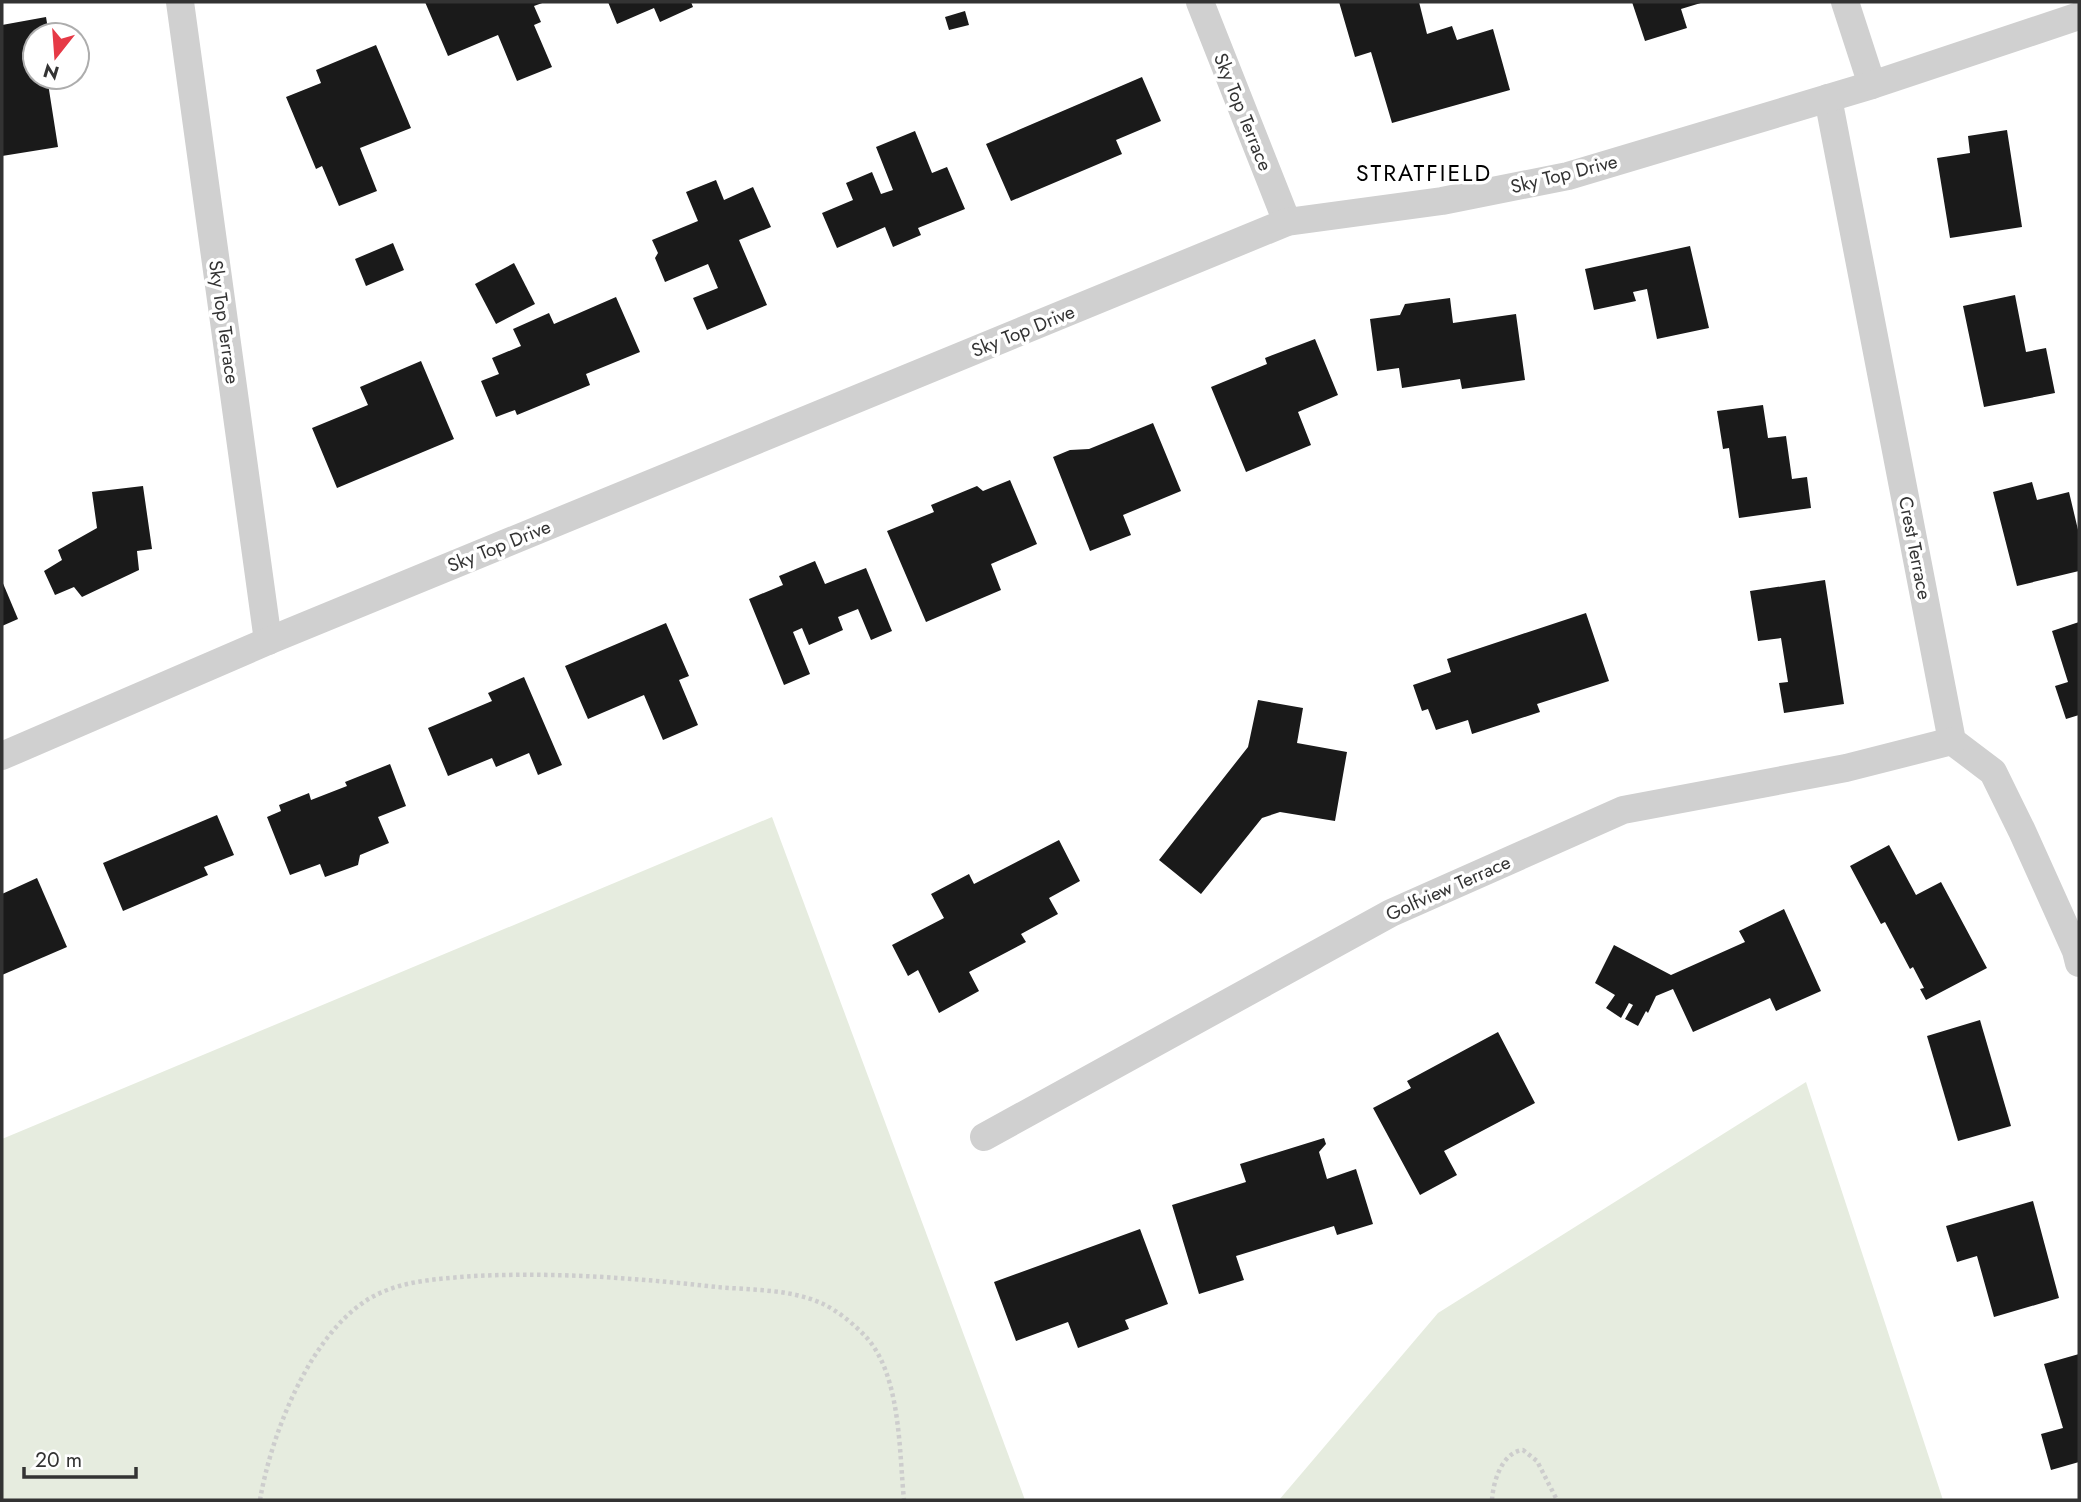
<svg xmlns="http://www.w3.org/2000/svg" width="2081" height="1502" font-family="Jost,sans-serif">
  <rect width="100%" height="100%" fill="#fff"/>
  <g fill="#e6ecdf">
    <polygon points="772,817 1025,1500 2,1500 2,1139"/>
    <polygon points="1806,1082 1943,1500 1279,1500 1438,1313"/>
  </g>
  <g fill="#1a1a1a">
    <polygon points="425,2 545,2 534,6 541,22 534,25 552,67 517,81 498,35 448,56"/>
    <polygon points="608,2 691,2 693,7 660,22 654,8 617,24"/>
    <polygon points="1339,2 1419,2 1427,34 1452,26 1457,40 1493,29 1510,90 1392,123 1371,52 1355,57"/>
    <polygon points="1632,2 1704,2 1681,9 1687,28 1645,41"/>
    <polygon points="965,11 969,25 949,30 945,17"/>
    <polygon points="46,17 49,35 35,35 35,77 47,77 58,147 2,156 2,25"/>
    <polygon points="376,45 411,128 360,148 377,191 339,206 322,166 316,169 286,97 321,83 316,70"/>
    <polygon points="1142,77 1161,121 1116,140 1122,154 1011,201 986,144"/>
    <polygon points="2007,130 2022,227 1950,238 1937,158 1970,153 1968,136"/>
    <polygon points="915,131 932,173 947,167 965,209 918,228 921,235 893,247 885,227 837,248 822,213 853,200 846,183 872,172 881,194 893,190 876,147"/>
    <polygon points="716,180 724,200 753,187 771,227 739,240 767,305 707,330 693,298 718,288 708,264 665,282 655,258 658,253 652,240 698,221 686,192"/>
    <polygon points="393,243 404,270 366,286 355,259"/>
    <polygon points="1690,246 1709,328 1657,339 1647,289 1633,292 1636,301 1594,310 1585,269"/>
    <polygon points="514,263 535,304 496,324 475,284"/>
    <polygon points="2015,295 2026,352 2046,348 2055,393 1984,407 1963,306"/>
    <polygon points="616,297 640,352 586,374 590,385 517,415 515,410 496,417 481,381 499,374 492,358 521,346 513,329 549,313 554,324"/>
    <polygon points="1450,298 1453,323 1516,314 1525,380 1462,389 1460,379 1402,388 1399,368 1377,371 1370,319 1400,315 1405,304"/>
    <polygon points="1315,339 1338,395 1298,412 1311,445 1246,472 1211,387 1267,364 1265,358"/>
    <polygon points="421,361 454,439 337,488 312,428 368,405 360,387"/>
    <polygon points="1763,405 1768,438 1786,436 1792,479 1807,477 1811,508 1739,518 1729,448 1723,449 1717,411"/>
    <polygon points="1153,423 1181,491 1123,515 1131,535 1090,551 1053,457 1070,450 1089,449"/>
    <polygon points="1010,480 1037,544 991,564 1001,590 926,622 887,531 934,512 931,505 977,486 983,491"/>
    <polygon points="2032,482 2037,500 2069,492 2079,534 2079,571 2017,586 1993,492"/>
    <polygon points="143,486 152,549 137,551 139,570 82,597 74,587 55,595 44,571 62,560 58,550 97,528 92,492"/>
    <polygon points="815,561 825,584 866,568 892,631 871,640 858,609 838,617 843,630 809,645 802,628 793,632 810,674 784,685 749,599 783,585 779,576"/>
    <polygon points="1825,580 1844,704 1784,713 1779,683 1788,682 1781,638 1758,641 1750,591"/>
    <polygon points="2,581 18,619 2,626"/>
    <polygon points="1586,613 1609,681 1537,704 1540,712 1472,734 1468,720 1436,730 1428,709 1422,711 1413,685 1451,672 1447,659"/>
    <polygon points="2079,622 2079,715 2066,719 2055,686 2068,682 2052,631"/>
    <polygon points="666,623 689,676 679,680 698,725 663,740 644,695 588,719 565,666"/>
    <polygon points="524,677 562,765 538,775 529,753 496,767 492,758 448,776 428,728 492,701 488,693"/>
    <polygon points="1258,700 1303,708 1297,743 1347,752 1335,821 1280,812 1262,818 1201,894 1159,860 1248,747"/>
    <polygon points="390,764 406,806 378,817 389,843 360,855 358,865 325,877 320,864 290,875 267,817 281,811 279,805 309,793 311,800 347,786 345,782"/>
    <polygon points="217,815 234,855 204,867 208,875 123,911 103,863"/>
    <polygon points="1059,840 1080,881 1049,898 1058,914 1021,934 1026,942 969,972 979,991 939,1013 918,970 908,976 892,945 944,918 931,894 969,874 974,884"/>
    <polygon points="1889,845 1916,895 1941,882 1987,968 1926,1000 1920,989 1924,988 1913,967 1910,969 1885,922 1881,924 1850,866"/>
    <polygon points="37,878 67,947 2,975 2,894"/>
    <polygon points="1784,909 1821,991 1776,1011 1770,998 1693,1032 1673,989 1656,996 1648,1013 1646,1011 1638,1026 1625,1019 1633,1005 1629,1003 1621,1018 1606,1008 1615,995 1595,983 1614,945 1671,975 1745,942 1739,931"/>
    <polygon points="1980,1020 2011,1126 1958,1141 1927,1036"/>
    <polygon points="1498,1032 1535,1103 1444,1151 1457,1175 1420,1195 1373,1108 1411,1088 1407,1081"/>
    <polygon points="1324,1138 1326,1144 1319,1152 1327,1179 1356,1169 1373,1224 1337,1235 1334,1226 1236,1256 1244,1280 1199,1294 1172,1205 1246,1182 1240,1164"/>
    <polygon points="2033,1201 2059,1298 1994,1317 1977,1256 1957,1262 1946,1226"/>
    <polygon points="1140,1229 1168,1304 1125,1320 1129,1329 1078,1348 1068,1322 1016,1341 994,1282"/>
    <polygon points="2079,1354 2079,1462 2051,1470 2041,1434 2063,1428 2044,1364"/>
  </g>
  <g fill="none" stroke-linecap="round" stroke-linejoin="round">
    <g stroke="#cdcdcd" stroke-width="4.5" stroke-dasharray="3.5 3.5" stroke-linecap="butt">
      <path d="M260 1500C271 1435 309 1337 367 1300 399 1280 438 1279 474 1276 556 1272 636 1278 717 1287 750 1290 790 1289 821 1303 837 1310 855 1325 867 1338 901 1377 899 1451 904 1500"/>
      <path d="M1492 1500C1493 1482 1502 1452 1523 1450L1537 1461 1557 1500"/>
    </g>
    <g stroke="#d0d0d0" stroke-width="28">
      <polyline points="180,2 268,641"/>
      <polyline points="1200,2 1287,222"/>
      <polyline points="1845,2 1872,85"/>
      <polyline points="1828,98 1952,741 1993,772 2022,831 2076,951 2079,963"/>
      <polyline points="2,756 268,641 1287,222 1442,201 1568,176 1872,85 2079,16"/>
      <polyline points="984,1137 1391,913 1623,810 1846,768 1952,741"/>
    </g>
  </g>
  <g text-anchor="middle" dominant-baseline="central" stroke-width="7" stroke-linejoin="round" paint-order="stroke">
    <g font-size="19" fill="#333" stroke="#fff">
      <text transform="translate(1243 112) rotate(68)">Sky Top Terrace</text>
      <text transform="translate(1564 174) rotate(-14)">Sky Top Drive</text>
      <text transform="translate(224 322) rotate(82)">Sky Top Terrace</text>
      <text transform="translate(1023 331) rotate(-22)">Sky Top Drive</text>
      <text transform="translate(499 546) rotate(-22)">Sky Top Drive</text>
      <text transform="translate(1915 548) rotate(79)">Crest Terrace</text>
      <text transform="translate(1448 888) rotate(-24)">Golfview Terrace</text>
    </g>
    <g font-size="23" letter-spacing="2" fill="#000" stroke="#fff">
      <text x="1424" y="173">STRATFIELD</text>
    </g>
  </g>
  <rect width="2081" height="1502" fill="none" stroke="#333333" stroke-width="7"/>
  <g transform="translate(56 56) rotate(197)"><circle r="33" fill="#ffffff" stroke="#adadad" stroke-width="2"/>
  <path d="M0-5L12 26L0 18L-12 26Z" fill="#e63946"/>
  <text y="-10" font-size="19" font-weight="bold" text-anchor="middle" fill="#333333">N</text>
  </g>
  <path d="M24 1467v10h112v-10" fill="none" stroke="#333333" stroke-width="3.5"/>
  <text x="35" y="1467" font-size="21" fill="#333333" stroke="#ffffff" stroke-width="5" paint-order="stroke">20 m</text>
</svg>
